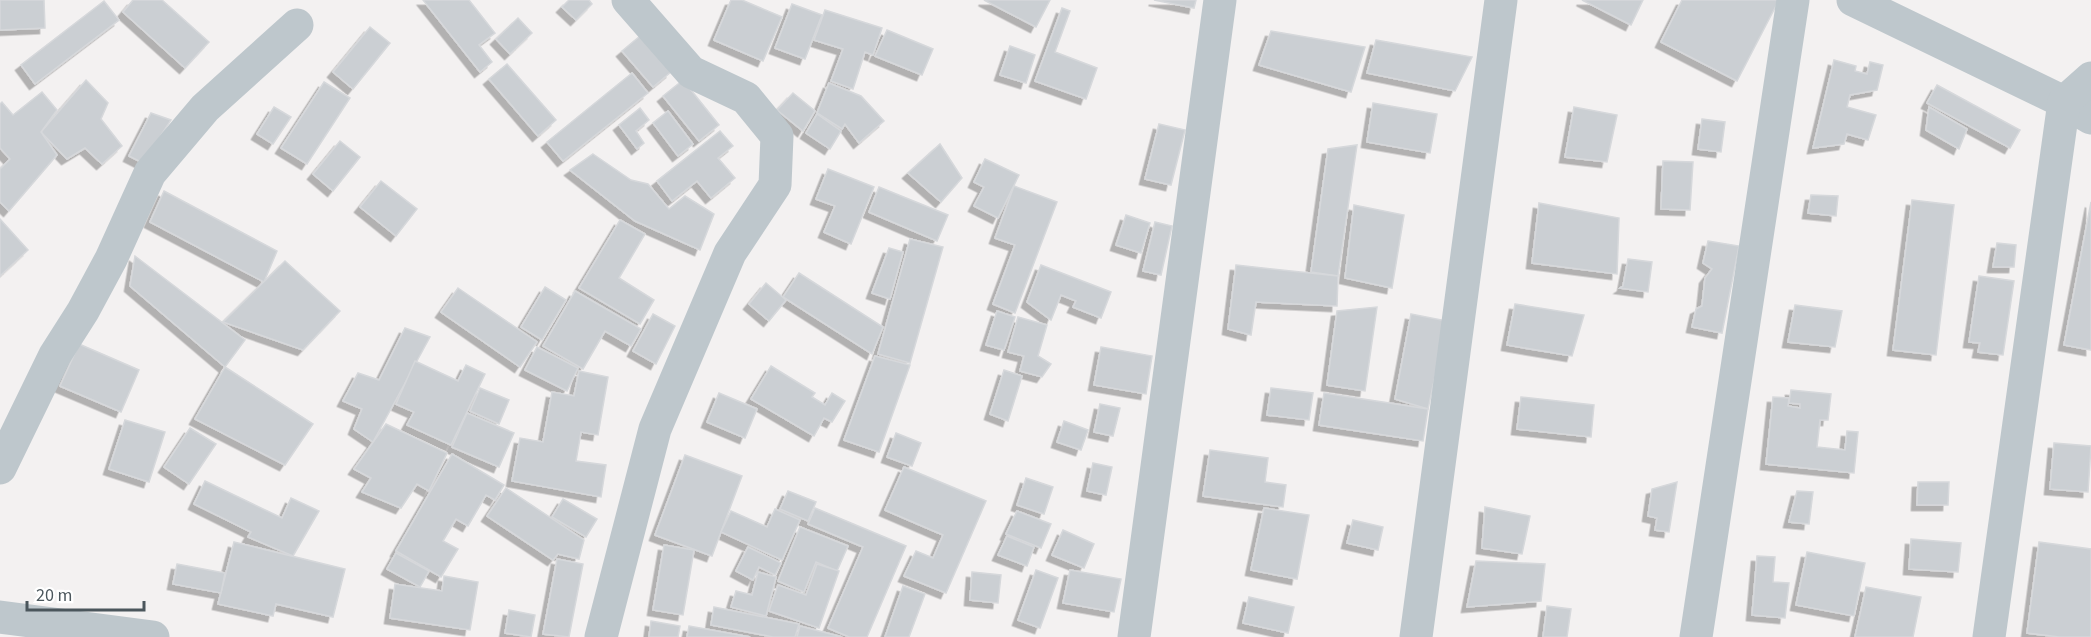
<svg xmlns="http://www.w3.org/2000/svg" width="2091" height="637" font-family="'Source Sans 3',sans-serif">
  <defs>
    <filter id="shadow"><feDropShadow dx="-5.5" dy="5.5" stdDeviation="0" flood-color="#0004"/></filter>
  </defs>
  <rect width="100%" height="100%" fill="#f3f1f1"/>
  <g fill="#cbcfd3" stroke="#d6d8db" stroke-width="1.5" filter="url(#shadow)">
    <polygon points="0,0 44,0 45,28 0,30"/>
    <polygon points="133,0 162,0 209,42 185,68 123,12"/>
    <polygon points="423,0 469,0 495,33 479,45 492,62 480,72"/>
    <polygon points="569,0 589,0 592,4 576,20 562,7"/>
    <polygon points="731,0 742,0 782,17 763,61 714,40"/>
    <polygon points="984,0 1050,0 1036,27"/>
    <polygon points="1154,0 1196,0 1194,8"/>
    <polygon points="1582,0 1643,0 1631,25"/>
    <polygon points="1682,0 1779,0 1737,81 1661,42"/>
    <polygon points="104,1 119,20 35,84 21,65"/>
    <polygon points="792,4 822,15 805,59 775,48"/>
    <polygon points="1062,8 1070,11 1055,52 1097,68 1086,99 1035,81"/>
    <polygon points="825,10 882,28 873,55 865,52 853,89 831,81 843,49 814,40"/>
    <polygon points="518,18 532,33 510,54 496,39"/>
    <polygon points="370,27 390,43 353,89 333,72"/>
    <polygon points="887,30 933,49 922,75 875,56"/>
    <polygon points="1271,31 1365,47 1351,92 1259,65"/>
    <polygon points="640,36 671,72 653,87 622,51"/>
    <polygon points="1376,40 1472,57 1455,91 1367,73"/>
    <polygon points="1010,46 1035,55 1026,83 1000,75"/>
    <polygon points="1834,60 1856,66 1855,71 1867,74 1870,62 1883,65 1877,90 1850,95 1847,107 1876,115 1868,140 1847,134 1844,144 1813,148"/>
    <polygon points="507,64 556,120 538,136 489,79"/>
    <polygon points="632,73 648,93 563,161 547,142"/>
    <polygon points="86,80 108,103 101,119 122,146 102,164 85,148 67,159 41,132"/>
    <polygon points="683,80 719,125 699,141 663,96"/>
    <polygon points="324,82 350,98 307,164 281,148"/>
    <polygon points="829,83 861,96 884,121 859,143 845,124 842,129 817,113"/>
    <polygon points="1937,85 2020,130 2010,148 1927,103"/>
    <polygon points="42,92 57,110 41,132 57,155 9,211 0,202 0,169 10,159 0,148 0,104 2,102 13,115"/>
    <polygon points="793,93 815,111 803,131 777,110"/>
    <polygon points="1373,103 1437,114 1430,153 1367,142"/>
    <polygon points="274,107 291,117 273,144 257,134"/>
    <polygon points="1574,107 1617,115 1607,162 1565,157"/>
    <polygon points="1929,107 1967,129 1959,149 1926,130"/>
    <polygon points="640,108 649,120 636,131 644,143 637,149 619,125"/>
    <polygon points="668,111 693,144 678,156 653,123"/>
    <polygon points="151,113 171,120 143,163 129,156"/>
    <polygon points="817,114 841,131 830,149 806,133"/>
    <polygon points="1702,119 1725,122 1721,152 1698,149"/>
    <polygon points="1159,124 1185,130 1171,185 1145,179"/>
    <polygon points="720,131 733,146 718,158 735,178 711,198 697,181 672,201 657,181"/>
    <polygon points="340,141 360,157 333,191 313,174"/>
    <polygon points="940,144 962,178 941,202 908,173"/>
    <polygon points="1357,145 1338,276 1311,272 1328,149"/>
    <polygon points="593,154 631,180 648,184 669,209 685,196 714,214 700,250 635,221 570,170"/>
    <polygon points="985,159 1019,175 998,218 974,206 984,187 974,182"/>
    <polygon points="1663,161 1693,162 1690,210 1661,209"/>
    <polygon points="828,169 874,187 851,244 824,232 835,206 816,199"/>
    <polygon points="381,181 417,209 396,236 360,207"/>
    <polygon points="1014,186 1057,202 1015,313 993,304 1015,245 995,238"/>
    <polygon points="879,187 948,215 937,241 869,212"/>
    <polygon points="164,191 277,251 264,282 150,222"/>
    <polygon points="1811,195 1838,196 1836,216 1808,213"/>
    <polygon points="1912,200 1954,205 1936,355 1893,350"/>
    <polygon points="2091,202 2091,350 2064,345"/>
    <polygon points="1539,203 1619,218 1617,274 1532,263"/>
    <polygon points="1354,205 1404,215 1392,288 1345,278"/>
    <polygon points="1126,215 1150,223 1141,253 1116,245"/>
    <polygon points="0,219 28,250 0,276"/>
    <polygon points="620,220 645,234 619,278 654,300 640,324 579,288"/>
    <polygon points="1155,222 1172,226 1161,275 1143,271"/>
    <polygon points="910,239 943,247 910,363 878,354"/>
    <polygon points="1708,241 1739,246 1722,333 1692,327 1696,309 1702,306 1705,278 1712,269 1703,263"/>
    <polygon points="1997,243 2016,245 2014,267 1993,267"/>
    <polygon points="889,248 903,252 890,299 872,293"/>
    <polygon points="135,256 245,340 225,367 130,286"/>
    <polygon points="1628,259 1652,262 1648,292 1620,288 1623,286"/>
    <polygon points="285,261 340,311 303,350 223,322"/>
    <polygon points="1041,265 1111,292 1101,318 1073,307 1076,301 1061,295 1051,320 1027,302"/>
    <polygon points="1236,265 1338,276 1337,306 1256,302 1251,335 1228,329"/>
    <polygon points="799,273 883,327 872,354 783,297"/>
    <polygon points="1979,276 2014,281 2003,355 1978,352 1980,343 1969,342"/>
    <polygon points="766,283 786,300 769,321 749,304"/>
    <polygon points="545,287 566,300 542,340 521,327"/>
    <polygon points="458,288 537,342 520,367 441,312"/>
    <polygon points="575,291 641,329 631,346 605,331 583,369 543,346"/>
    <polygon points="1515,304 1584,315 1572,356 1507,345"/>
    <polygon points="1795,305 1842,311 1835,347 1788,342"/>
    <polygon points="1377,307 1365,391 1327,385 1337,311"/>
    <polygon points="997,311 1015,317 1004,350 986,345"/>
    <polygon points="653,314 675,326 656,364 633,351"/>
    <polygon points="1411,314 1447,321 1428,409 1395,399"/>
    <polygon points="1018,317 1047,325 1038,356 1051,364 1042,377 1020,371 1024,356 1008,352"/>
    <polygon points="405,328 430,337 373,442 354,429 362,409 343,401 358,373 379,380"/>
    <polygon points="79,344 139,370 121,412 60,386"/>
    <polygon points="537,347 578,368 567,391 525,370"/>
    <polygon points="1101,347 1152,356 1146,394 1094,385"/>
    <polygon points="875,356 910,365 879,452 844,440"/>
    <polygon points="415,361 458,381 466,365 485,374 451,445 407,425 414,412 396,404"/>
    <polygon points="771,366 815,393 812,397 825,405 832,393 845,401 832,422 824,418 814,436 751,399"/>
    <polygon points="225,367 313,424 285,465 195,419"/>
    <polygon points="1004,370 1022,376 1008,421 990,414"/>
    <polygon points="579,371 608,377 598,435 581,432 576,461 606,465 601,497 512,481 520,438 543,442 552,392 574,396"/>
    <polygon points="480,388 509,400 499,424 470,411"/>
    <polygon points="1271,388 1313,393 1309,420 1267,415"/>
    <polygon points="1791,390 1831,394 1828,420 1820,420 1817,447 1845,450 1847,431 1858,432 1854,473 1766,464 1773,397 1789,398 1788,406 1800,408 1800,404 1789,403"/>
    <polygon points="719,393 757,409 745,438 707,422"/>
    <polygon points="1324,393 1428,409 1423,441 1319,425"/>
    <polygon points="1521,397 1594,405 1591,437 1517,429"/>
    <polygon points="1100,404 1120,408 1113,436 1094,432"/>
    <polygon points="467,413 514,433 499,467 452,447"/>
    <polygon points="125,420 165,432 149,482 109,469"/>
    <polygon points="1064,421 1088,430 1081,450 1057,442"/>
    <polygon points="386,424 447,453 429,491 417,484 401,508 362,492 371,478 354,469"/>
    <polygon points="190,428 216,444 189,484 164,467"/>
    <polygon points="896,433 921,443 912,466 887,457"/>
    <polygon points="2054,443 2091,446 2088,492 2050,489"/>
    <polygon points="1210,450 1268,458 1265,482 1286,485 1283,507 1203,496"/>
    <polygon points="452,454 504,485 495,500 486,495 468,526 456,519 443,541 458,549 441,577 396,551"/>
    <polygon points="685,455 742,476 712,556 655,535"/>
    <polygon points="1093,463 1112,467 1106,495 1087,491"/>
    <polygon points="904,467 986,501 946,593 904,576 916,551 933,558 943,535 885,510"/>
    <polygon points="1026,478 1053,487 1044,514 1017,505"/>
    <polygon points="205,481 282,518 291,498 319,511 293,556 248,537 251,532 194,504"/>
    <polygon points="1677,482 1669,532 1655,530 1657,518 1648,516 1652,489"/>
    <polygon points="1918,482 1949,482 1948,505 1917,505"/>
    <polygon points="506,488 584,540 579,559 558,554 553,560 487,516"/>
    <polygon points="788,491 816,502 808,521 780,509"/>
    <polygon points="1797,491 1813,492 1809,524 1789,522"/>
    <polygon points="563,499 597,519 586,537 552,517"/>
    <polygon points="1485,507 1530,516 1522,554 1482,548"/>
    <polygon points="815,508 906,546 867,637 849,637 828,628 863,547 808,524"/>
    <polygon points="1264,508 1309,515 1297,579 1251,570"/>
    <polygon points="775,509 800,520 782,560 721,532 731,511 767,527"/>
    <polygon points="1017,511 1051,524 1041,548 1006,534"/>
    <polygon points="1353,520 1383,527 1378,550 1347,543"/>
    <polygon points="800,527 848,546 837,571 816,562 804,592 778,581"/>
    <polygon points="1063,530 1094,544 1084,568 1052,555"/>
    <polygon points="1007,536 1034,547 1027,566 998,555"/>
    <polygon points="1911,539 1961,543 1958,572 1909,569"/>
    <polygon points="234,542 345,569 333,617 276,604 273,616 218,604"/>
    <polygon points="2039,542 2091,549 2091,637 2059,637 2027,633"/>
    <polygon points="664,545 694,550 683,615 653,610"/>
    <polygon points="748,547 781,563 775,575 759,567 753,580 736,571"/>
    <polygon points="1807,552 1865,563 1854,616 1796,605"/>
    <polygon points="396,553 429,571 420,587 387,569"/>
    <polygon points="1757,556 1775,557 1773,582 1789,583 1785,618 1752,615"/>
    <polygon points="557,559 583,564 569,637 543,634"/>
    <polygon points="1476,561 1545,564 1541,601 1467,607"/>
    <polygon points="177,564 225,573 221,593 173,584"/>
    <polygon points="817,564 839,571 819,628 769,611 778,585 806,595"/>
    <polygon points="1036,570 1058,578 1040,628 1018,620"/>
    <polygon points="1070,570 1121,579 1114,612 1063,603"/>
    <polygon points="758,572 776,577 766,616 731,607 736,591 752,595"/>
    <polygon points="972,572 1001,575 998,603 970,600"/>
    <polygon points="444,576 478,582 470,630 390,618 395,584 442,591"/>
    <polygon points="903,586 925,594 909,637 885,637"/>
    <polygon points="1866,587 1921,597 1913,637 1855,637"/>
    <polygon points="1249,597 1294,607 1288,633 1243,623"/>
    <polygon points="1547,606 1571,609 1567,637 1543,637"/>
    <polygon points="714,607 799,624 795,637 773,637 711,625"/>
    <polygon points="509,610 535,615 531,637 505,633"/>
    <polygon points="651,621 680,626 678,637 649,637"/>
    <polygon points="689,626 750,637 687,637"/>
    <polygon points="800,626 842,637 797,637"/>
  </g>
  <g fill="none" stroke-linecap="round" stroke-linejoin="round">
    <g stroke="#bec7cc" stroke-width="33">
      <polyline points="1853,0 2064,102 2091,118"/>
      <polyline points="0,468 55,355 83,311 111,259 150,173 205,108 297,25"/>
      <polyline points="0,617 153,637"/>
      <polyline points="601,637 655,429 730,253 775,185 777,136 746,98 691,72 628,0"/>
      <polyline points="1134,637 1220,0"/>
      <polyline points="1416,637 1501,0"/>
      <polyline points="1696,637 1793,0"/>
      <polyline points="1989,637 2064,102 2091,78"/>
    </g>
  </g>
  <path d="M27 601v9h117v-9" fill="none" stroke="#4b565c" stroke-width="3"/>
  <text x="36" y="601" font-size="18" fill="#4b565c" stroke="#ffffff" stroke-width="4.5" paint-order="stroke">20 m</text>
</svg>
